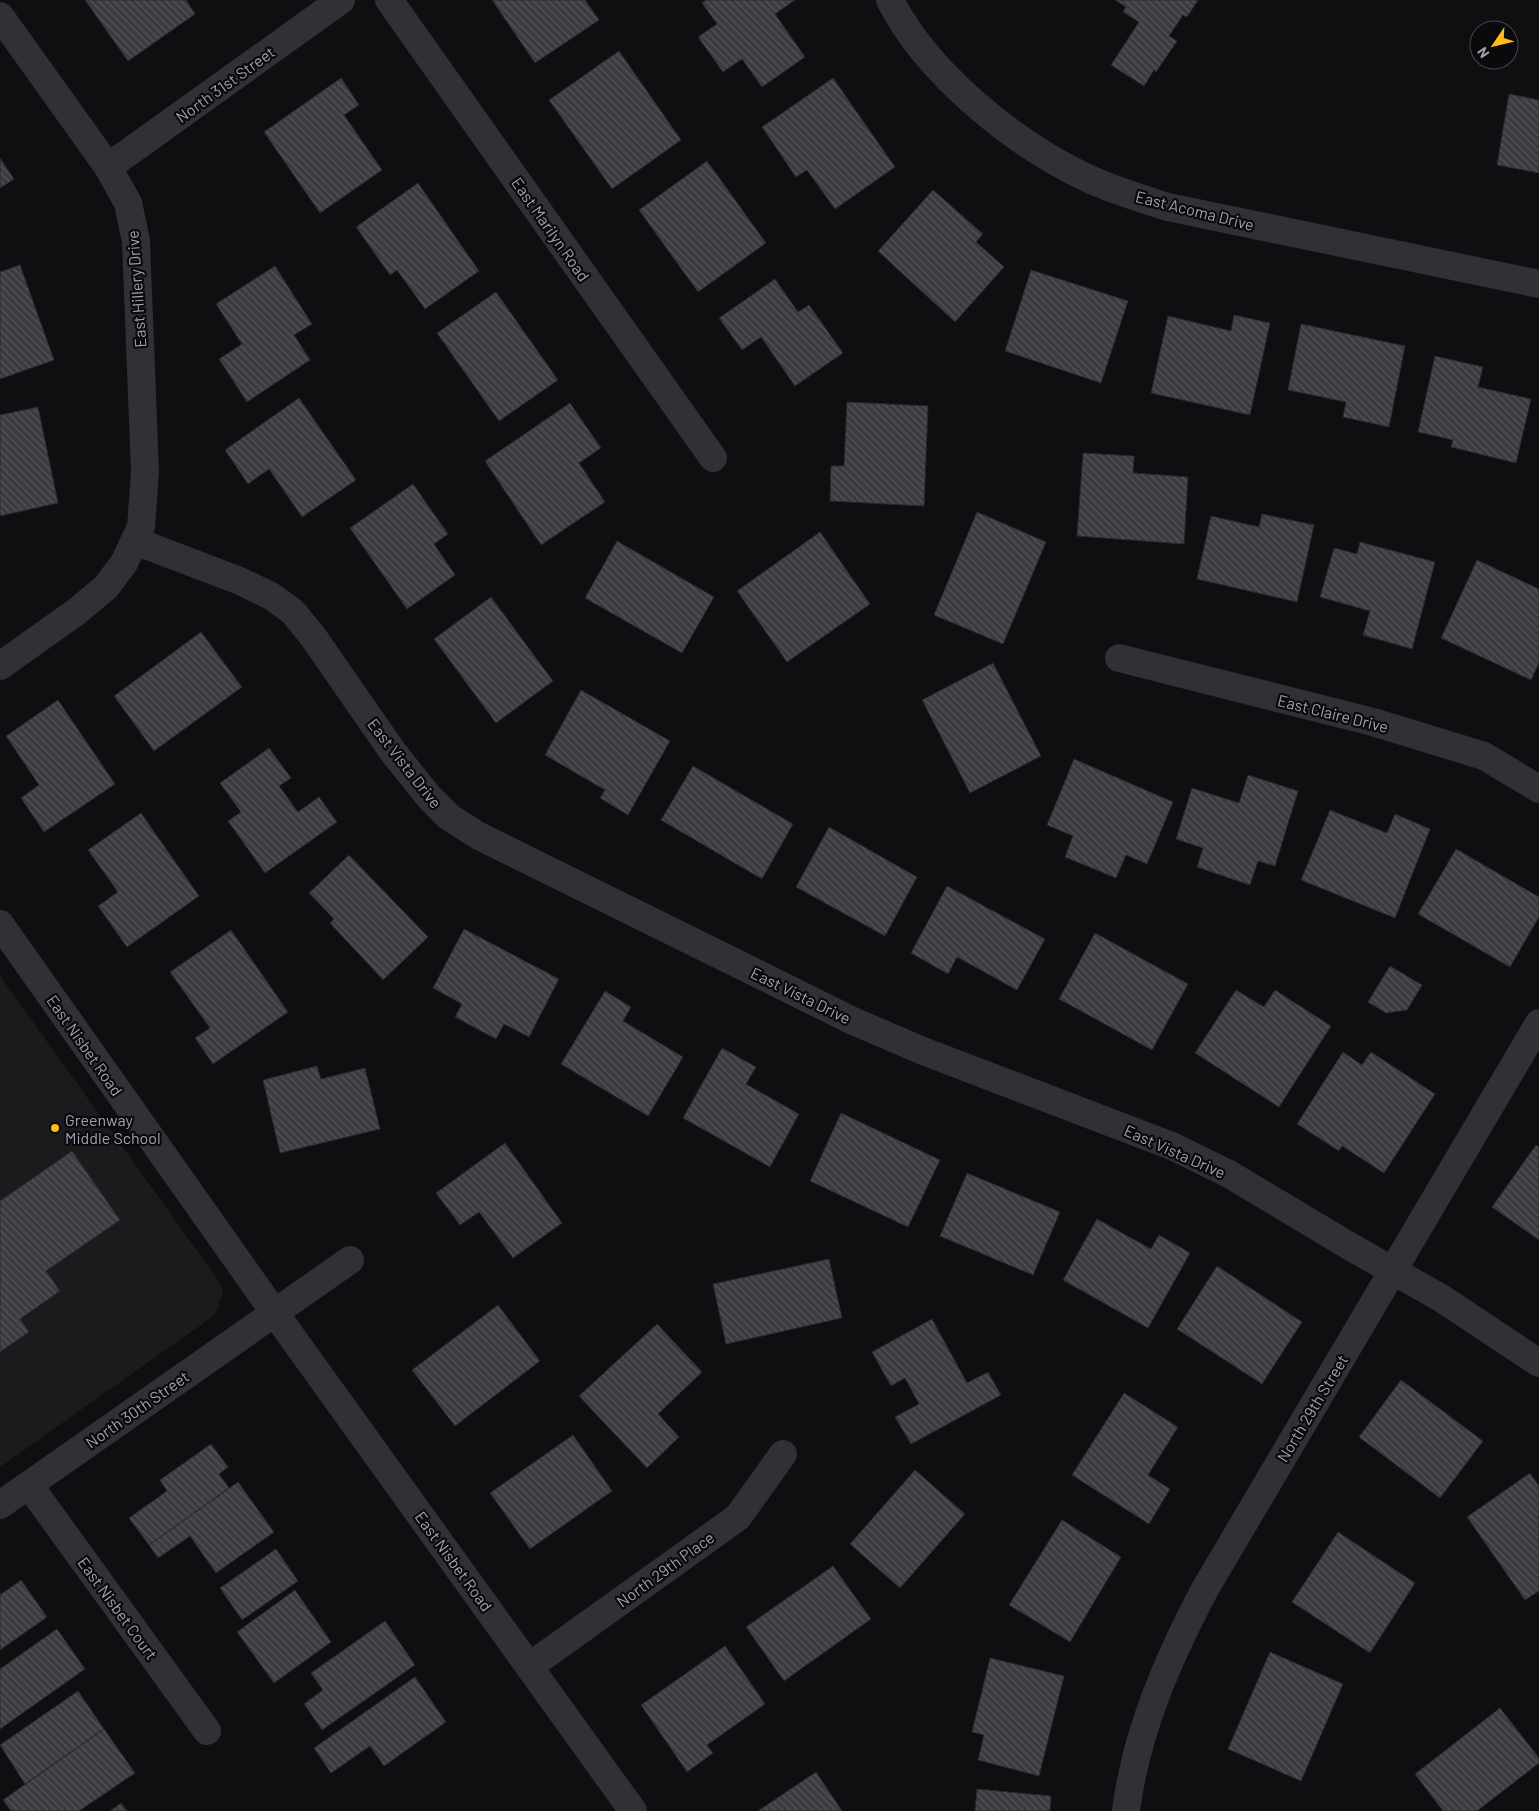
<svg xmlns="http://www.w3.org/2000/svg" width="1539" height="1811" font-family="Barlow,sans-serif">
  <defs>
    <pattern id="building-back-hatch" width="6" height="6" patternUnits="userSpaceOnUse" patternTransform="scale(1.25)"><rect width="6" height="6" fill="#3b3c41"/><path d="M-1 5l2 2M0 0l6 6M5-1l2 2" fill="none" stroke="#54555a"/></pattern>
  </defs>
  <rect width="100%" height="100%" fill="#0f0f11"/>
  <polygon fill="#1b1b1e" points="0,976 218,1280 223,1291 215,1315 0,1467"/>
  <g fill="url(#building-back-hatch)" stroke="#29292d">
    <polygon points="85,0 186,0 195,14 128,61"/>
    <polygon points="492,0 585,0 599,20 535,63"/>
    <polygon points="706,0 795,0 775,14 805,57 762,87 742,59 723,72 698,37 717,24 702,3"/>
    <polygon points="1115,0 1198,0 1187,17 1183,15 1169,36 1177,41 1156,72 1154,70 1144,86 1111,65 1139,22 1123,12 1126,7"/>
    <polygon points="619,51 681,140 612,189 549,100"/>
    <polygon points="341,78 359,105 344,115 382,170 320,213 264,132"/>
    <polygon points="833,78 895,167 835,209 807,170 796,177 762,127"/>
    <polygon points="1509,94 1539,100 1539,173 1497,165"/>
    <polygon points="0,158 14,179 0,188"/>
    <polygon points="707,161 766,243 698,292 639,210"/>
    <polygon points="418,183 479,271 425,309 397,270 390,275 356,227"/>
    <polygon points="933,190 983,234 976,242 1004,267 955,322 878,251"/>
    <polygon points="20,265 54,360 0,379 0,272"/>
    <polygon points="275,266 312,324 294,335 310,360 247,402 219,359 242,344 216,304"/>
    <polygon points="1031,270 1128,301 1101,383 1005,351"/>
    <polygon points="775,279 798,312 809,305 843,353 795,386 761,337 742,350 719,318"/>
    <polygon points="496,292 558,380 499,421 437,333"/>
    <polygon points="1234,315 1270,323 1250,415 1151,393 1168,316 1231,331"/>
    <polygon points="1301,324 1405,346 1389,427 1343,417 1346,402 1288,390"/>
    <polygon points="1435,356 1483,367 1478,387 1531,399 1516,463 1451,447 1453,440 1418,432"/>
    <polygon points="299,398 356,480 302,517 269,469 248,484 225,450"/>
    <polygon points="847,402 928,406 924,506 830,501 831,466 844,466"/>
    <polygon points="570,403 601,448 579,463 605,502 541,545 485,461"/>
    <polygon points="38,407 58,503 0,516 0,415"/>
    <polygon points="1083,453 1134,456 1133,473 1188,477 1184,544 1077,536"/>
    <polygon points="413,484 448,534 434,544 455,575 407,609 350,528"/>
    <polygon points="977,512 1046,542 1003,644 934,615"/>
    <polygon points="1262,514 1314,525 1297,602 1197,579 1211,516 1259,527"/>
    <polygon points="820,532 870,604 787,662 737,591"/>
    <polygon points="617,541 714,597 682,653 585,598"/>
    <polygon points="1360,542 1435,562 1412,649 1363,635 1370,611 1320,597 1334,548 1357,554"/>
    <polygon points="1477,560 1539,589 1539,663 1531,680 1441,638"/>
    <polygon points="491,597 553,681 496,723 434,639"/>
    <polygon points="201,632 242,687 154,751 114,696"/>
    <polygon points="993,663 1041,756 970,793 922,700"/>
    <polygon points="581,690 670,741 628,815 600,798 605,790 545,755"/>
    <polygon points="58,700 115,784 44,832 21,798 39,785 6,736"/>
    <polygon points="269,748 291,778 279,786 298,812 319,797 337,822 265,873 228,821 241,812 220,783"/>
    <polygon points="1074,759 1173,802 1147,864 1126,855 1116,878 1065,857 1073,836 1047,825"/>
    <polygon points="693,766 793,824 762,879 661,820"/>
    <polygon points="1248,775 1298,791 1275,866 1258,861 1250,885 1197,867 1203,848 1176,839 1192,788 1239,803"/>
    <polygon points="1330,810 1387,833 1395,814 1430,829 1395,918 1301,880"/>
    <polygon points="141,813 199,896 127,947 98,906 118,892 88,850"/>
    <polygon points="829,827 917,877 885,936 796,887"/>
    <polygon points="1456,849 1539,897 1539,917 1510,967 1418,914"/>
    <polygon points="349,855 428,937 383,980 330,923 334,919 309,893"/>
    <polygon points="947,886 1045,939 1017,990 957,957 948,974 911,953"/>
    <polygon points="464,929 559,979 529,1037 504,1024 496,1039 455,1017 462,1004 433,988"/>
    <polygon points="231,930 288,1012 213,1064 195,1038 210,1028 170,972"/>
    <polygon points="1095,933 1188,984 1152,1050 1059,999"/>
    <polygon points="1390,966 1422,985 1407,1010 1386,1013 1368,1002"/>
    <polygon points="1236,990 1264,1007 1275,990 1331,1026 1279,1107 1195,1053"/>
    <polygon points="605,991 631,1007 623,1021 683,1057 648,1116 561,1064"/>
    <polygon points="722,1048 756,1067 746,1084 799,1114 770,1167 683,1118"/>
    <polygon points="1343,1052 1362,1065 1371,1052 1435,1094 1384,1173 1342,1146 1339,1151 1297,1124"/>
    <polygon points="317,1066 321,1079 365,1068 380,1129 280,1153 263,1080"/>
    <polygon points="841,1113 940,1160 908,1227 810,1181"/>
    <polygon points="505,1143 562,1223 513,1258 479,1212 460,1225 436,1193"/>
    <polygon points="1536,1145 1539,1147 1539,1240 1492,1207"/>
    <polygon points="72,1151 120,1220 46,1271 60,1291 20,1319 29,1332 0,1352 0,1201"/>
    <polygon points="967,1173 1060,1212 1033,1275 940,1236"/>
    <polygon points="1097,1219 1151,1249 1159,1235 1190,1253 1148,1328 1063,1280"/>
    <polygon points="829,1259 842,1318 726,1344 713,1284"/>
    <polygon points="1217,1266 1302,1322 1262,1384 1177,1329"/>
    <polygon points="498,1305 540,1361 455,1426 412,1370"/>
    <polygon points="932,1319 967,1383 988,1372 1001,1395 911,1444 895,1417 919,1404 905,1378 891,1386 872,1352"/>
    <polygon points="657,1324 702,1372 658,1414 679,1437 647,1468 579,1396"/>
    <polygon points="1401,1380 1483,1441 1440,1498 1359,1437"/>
    <polygon points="1124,1393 1178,1427 1148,1475 1170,1489 1149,1524 1072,1475"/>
    <polygon points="573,1435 612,1491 530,1549 490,1493"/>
    <polygon points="211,1444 228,1467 219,1474 229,1488 149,1545 129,1518 167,1491 160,1480"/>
    <polygon points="915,1470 965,1514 900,1588 850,1544"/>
    <polygon points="1530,1473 1539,1486 1539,1591 1525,1600 1467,1517"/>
    <polygon points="238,1482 274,1532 216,1573 190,1536 158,1558 149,1545"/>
    <polygon points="1062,1520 1121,1557 1070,1642 1009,1605"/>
    <polygon points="1338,1532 1415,1583 1370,1653 1292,1602"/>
    <polygon points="276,1549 298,1581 242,1620 220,1588"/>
    <polygon points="833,1566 871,1619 784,1681 746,1627"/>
    <polygon points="21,1580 47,1617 0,1650 0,1595"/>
    <polygon points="295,1590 331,1642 274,1683 237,1632"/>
    <polygon points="385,1621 415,1665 322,1730 304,1704 323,1690 311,1673"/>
    <polygon points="57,1629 85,1669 0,1729 0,1669"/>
    <polygon points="725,1646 765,1704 707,1745 713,1753 687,1772 641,1705"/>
    <polygon points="1270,1652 1343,1684 1301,1781 1228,1749"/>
    <polygon points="990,1658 1064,1676 1039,1776 978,1760 984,1735 972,1732"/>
    <polygon points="415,1677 446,1722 384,1766 370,1746 331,1773 314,1748"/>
    <polygon points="78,1691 104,1729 25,1784 0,1745"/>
    <polygon points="1500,1708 1539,1758 1539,1763 1477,1811 1443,1811 1415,1774"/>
    <polygon points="104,1729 135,1773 79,1811 11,1811 3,1800"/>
    <polygon points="816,1772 842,1811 758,1811"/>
    <polygon points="977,1789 1051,1796 1050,1811 975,1811"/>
    <polygon points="121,1803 127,1811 110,1811"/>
  </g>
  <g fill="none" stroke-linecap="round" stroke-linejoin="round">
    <g stroke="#303136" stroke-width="28">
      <polyline points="389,0 713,458"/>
      <path d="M890 0C926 72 1013 143 1085 177 1112 190 1140 198 1168 207L1539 284"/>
      <polyline points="0,16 108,167 128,203 136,241 145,472 141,527 124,563 106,587 76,612 0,666"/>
      <polyline points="108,167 341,0"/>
      <polyline points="135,541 240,581 271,596 293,612 314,638 393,752 429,797 449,817 479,836 853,1021 923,1051 1172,1146 1229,1174 1351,1247 1441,1298 1539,1363"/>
      <polyline points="1119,658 1373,722 1484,756 1539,789"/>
      <polyline points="0,924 274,1312 633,1811"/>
      <polyline points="29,1485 207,1731"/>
      <polyline points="0,1505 350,1260"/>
      <polyline points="530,1666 738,1517 783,1454"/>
      <path d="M1126 1811C1136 1732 1168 1659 1205 1589L1539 1023"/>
    </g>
  </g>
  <circle fill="#febc1a" stroke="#0a0a0c" stroke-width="2" cx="55" cy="1128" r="5"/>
  <g text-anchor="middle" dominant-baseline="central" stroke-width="4.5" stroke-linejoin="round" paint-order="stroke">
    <g font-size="16" fill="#9fa4b3" stroke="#0a0a0c">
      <text transform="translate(225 84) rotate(-36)">North 31st Street</text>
      <text transform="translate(1195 210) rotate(14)">East Acoma Drive</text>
      <text transform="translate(551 229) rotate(55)">East Marilyn Road</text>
      <text transform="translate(136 289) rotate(-94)">East Hillery Drive</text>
      <text transform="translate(1333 713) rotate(14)">East Claire Drive</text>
      <text transform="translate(405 763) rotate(52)">East Vista Drive</text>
      <text transform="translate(801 995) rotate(26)">East Vista Drive</text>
      <text transform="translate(85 1045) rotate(55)">East Nisbet Road</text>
      <text transform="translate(1175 1151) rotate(24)">East Vista Drive</text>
      <text transform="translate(1312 1408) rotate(-59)">North 29th Street</text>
      <text transform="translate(137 1409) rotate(-35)">North 30th Street</text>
      <text transform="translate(454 1561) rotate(54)">East Nisbet Road</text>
      <text transform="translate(665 1569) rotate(-36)">North 29th Place</text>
      <text transform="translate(118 1608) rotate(54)">East Nisbet Court</text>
    </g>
    <g font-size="16" fill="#9fa4b3" stroke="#0a0a0c" text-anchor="start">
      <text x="65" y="1119">Greenway<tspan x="65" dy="18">Middle School</tspan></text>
    </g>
  </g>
  <g transform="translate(1494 45) rotate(235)"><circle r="24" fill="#0a0a0c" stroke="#46484f"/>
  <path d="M0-4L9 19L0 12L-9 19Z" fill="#febc1a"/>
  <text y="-8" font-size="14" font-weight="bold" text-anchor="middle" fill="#9fa4b3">N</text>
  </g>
</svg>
